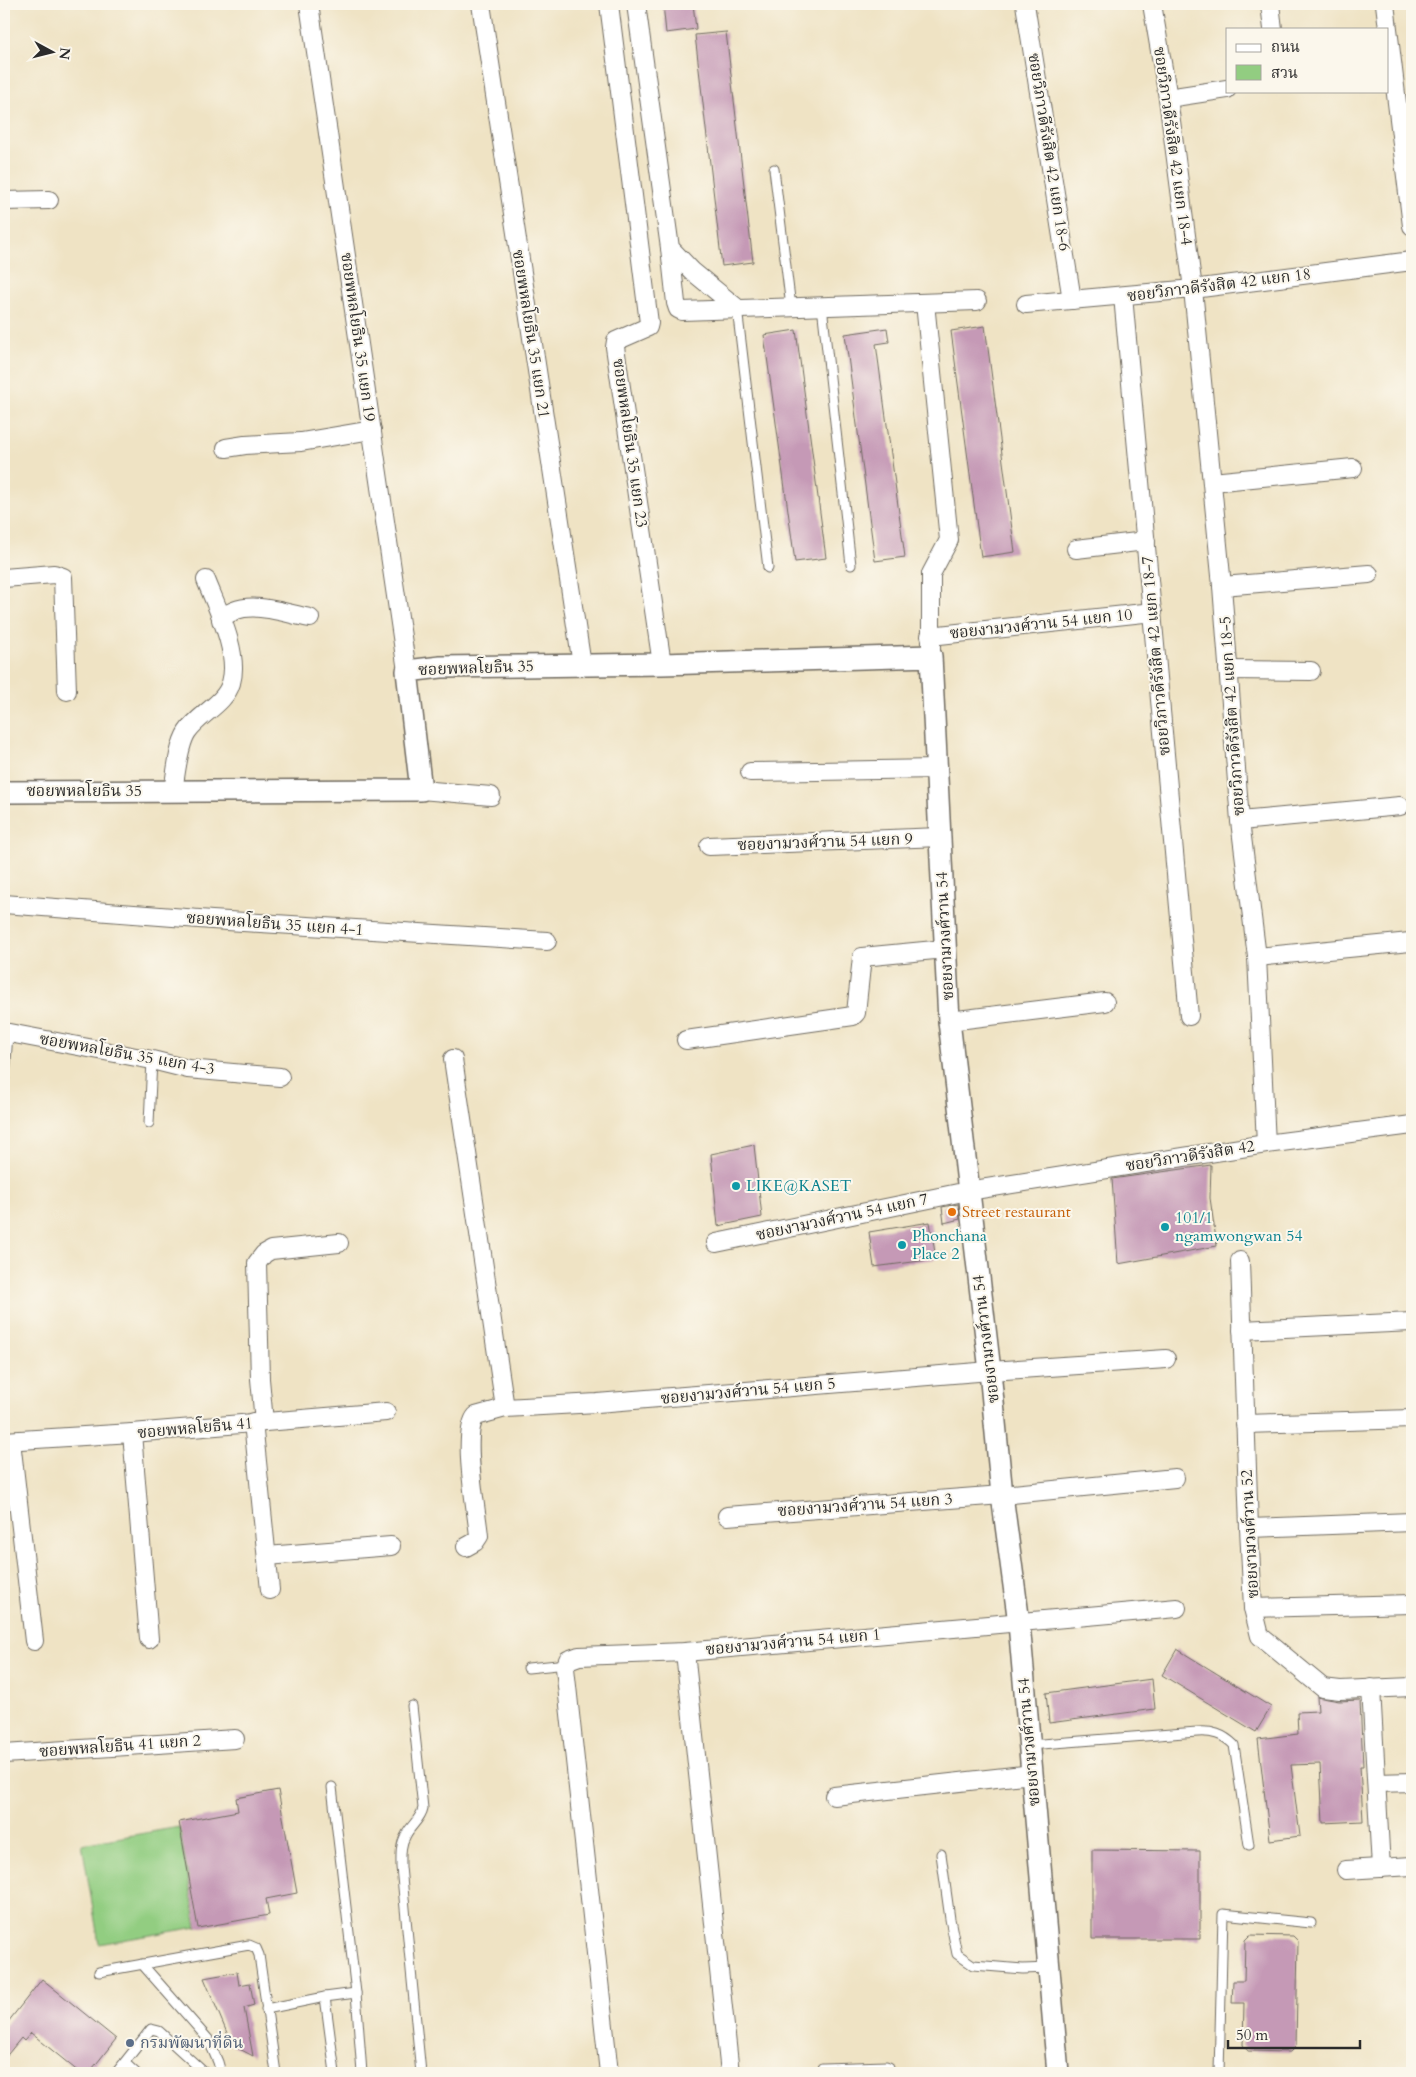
<svg xmlns="http://www.w3.org/2000/svg" width="1416" height="2077" font-family="Cardo,'Noto Serif Thai',serif">
  <rect width="100%" height="100%" fill="#fbf7ec"/>
  <filter id="ink" filterUnits="userSpaceOnUse"><feTurbulence type="fractalNoise" baseFrequency=".02" numOctaves="2"/><feDisplacementMap in="SourceGraphic" scale="10" xChannelSelector="R" yChannelSelector="G"/><feConvolveMatrix kernelMatrix="1 2 1 2 8 2 1 2 1" color-interpolation-filters="sRGB"/></filter>
  <filter id="wash" filterUnits="userSpaceOnUse"><feTurbulence type="fractalNoise" baseFrequency=".0096" numOctaves="4" result="noise"/><feDisplacementMap in="SourceGraphic" scale="20" xChannelSelector="R" yChannelSelector="G"/><feGaussianBlur stdDeviation="1.12" result="paint"/><feColorMatrix in="noise" values="0 0 0 0 0 0 0 0 0 0 0 0 0 0 0 0 0 1.4 0 .05"/><feComposite in="paint" operator="in"/></filter>
  <g filter="url(#wash)">
    <rect width="100%" height="100%" fill="#efe3c4"/>
    <polygon fill="#92cd81" stroke="#5e7c56" points="179,1827 197,1927 99,1944 82,1844"/>
    <g id="blocks">
      <g fill="#c599b6">
        <polygon points="663,4 693,4 696,29 666,33"/>
        <polygon points="726,32 753,262 722,266 695,35"/>
        <polygon points="985,326 1015,552 981,557 951,331"/>
        <polygon points="887,328 889,342 876,344 905,557 875,561 845,334"/>
        <polygon points="796,330 826,558 795,562 764,335"/>
        <polygon points="754,1145 762,1217 718,1226 711,1154"/>
        <polygon points="1211,1165 1210,1198 1217,1246 1118,1264 1112,1179"/>
        <polygon points="958,1204 960,1219 944,1223 942,1207"/>
        <polygon points="930,1222 936,1259 874,1267 869,1232"/>
        <polygon points="1177,1649 1271,1707 1256,1732 1162,1675"/>
        <polygon points="1152,1679 1155,1709 1049,1723 1046,1693"/>
        <polygon points="1317,1697 1339,1701 1360,1700 1363,1766 1360,1766 1363,1821 1323,1823 1320,1764 1291,1765 1300,1836 1270,1840 1258,1739 1298,1734 1297,1712 1318,1711"/>
        <polygon points="278,1790 297,1893 266,1899 269,1915 198,1928 179,1822 238,1811 236,1798"/>
        <polygon points="1092,1850 1200,1851 1200,1939 1092,1939"/>
        <polygon points="1250,1935 1293,1936 1298,1941 1296,2046 1290,2052 1248,2051 1243,2045 1244,2003 1232,2003 1233,1981 1244,1981 1245,1940"/>
        <polygon points="237,1972 239,1985 250,1983 254,2005 244,2008 253,2056 232,2045 204,1978"/>
        <polygon points="42,1979 116,2039 89,2073 80,2073 31,2033 24,2041 21,2038 4,2059 4,2027"/>
      </g>
    </g>
  </g>
  <g filter="url(#ink)">
    <use href="#blocks" fill-opacity="0" stroke="#706b61" stroke-width="1"/>
    <g fill="none" stroke-linecap="round" stroke-linejoin="round">
      <g stroke="#706b61" stroke-width="11">
        <g id="service">
          <polyline points="774,169 791,307"/>
          <polyline points="822,306 851,565"/>
          <polyline points="737,308 768,568"/>
          <polyline points="5,1077 8,1033"/>
          <polyline points="149,1123 152,1060"/>
          <polyline points="528,1668 567,1664"/>
          <path d="M412 1706 423 1808C421 1819 411 1825 406 1835 400 1845 401 1856 401 1867L421 2073"/>
          <path d="M1029 1745 1197 1732C1212 1731 1223 1734 1234 1745L1249 1845"/>
          <polyline points="332,1787 356,1993"/>
          <polyline points="941,1854 950,1919 957,1954 973,1965 1023,1969 1049,1968"/>
          <polyline points="142,1964 208,2039 218,2062 221,2073"/>
          <polyline points="99,1972 249,1945 256,1948 259,1955 276,2073"/>
          <polyline points="325,1997 335,2073"/>
          <polyline points="266,2009 325,1997 356,1993 362,2073"/>
          <polyline points="125,2063 136,2073"/>
          <polyline points="116,2073 151,2029 159,2031 205,2073"/>
          <polyline points="822,2073 822,2068 824,2068 886,2066 889,2067 890,2073"/>
          <polyline points="1219,2073 1223,1914 1311,1923"/>
        </g>
      </g>
      <g stroke="#706b61" stroke-width="20">
        <g id="minor">
          <polyline points="309,4 407,671"/>
          <polyline points="481,4 582,665"/>
          <polyline points="609,4 649,323 648,327 616,341 615,347 662,664"/>
          <polyline points="636,4 670,248 692,271 737,308"/>
          <polyline points="1025,4 1072,300"/>
          <polyline points="1152,4 1168,98 1193,289 1222,586 1240,821 1257,957 1266,1144"/>
          <polyline points="1270,4 1273,29"/>
          <polyline points="1385,4 1412,226"/>
          <polyline points="1168,98 1227,89"/>
          <polyline points="4,201 49,200"/>
          <polyline points="670,248 676,303 678,309 682,311 977,301"/>
          <polyline points="1123,296 1189,1016"/>
          <polyline points="925,303 949,540 931,574 931,656"/>
          <polyline points="1026,304 1193,289 1412,261"/>
          <polyline points="226,448 245,445 301,442 372,430"/>
          <polyline points="1212,482 1353,468"/>
          <polyline points="1076,549 1146,541"/>
          <polyline points="4,578 54,574 63,577 67,691"/>
          <polyline points="1222,586 1369,574"/>
          <path d="M221 620C242 596 282 613 310 618"/>
          <polyline points="930,636 1153,612"/>
          <polyline points="1228,670 1311,671"/>
          <polyline points="750,772 938,769"/>
          <polyline points="421,790 491,796"/>
          <path d="M173 791C176 774 178 746 187 732 199 714 225 704 231 683 240 653 217 608 206 580"/>
          <polyline points="1240,821 1400,806"/>
          <polyline points="709,846 940,837"/>
          <polyline points="4,904 212,920 547,941"/>
          <polyline points="1257,957 1410,942"/>
          <polyline points="949,1021 1105,1002"/>
          <polyline points="4,1032 152,1060 188,1069 280,1077"/>
          <polyline points="686,1040 853,1016 856,1013 862,957 945,949"/>
          <polyline points="453,1059 505,1408"/>
          <polyline points="716,1243 968,1191 1266,1144 1412,1125"/>
          <polyline points="1240,1261 1249,1528 1253,1608 1260,1636 1323,1688 1340,1690 1412,1687"/>
          <polyline points="1242,1330 1412,1322"/>
          <polyline points="253,1422 270,1590"/>
          <polyline points="264,1422 260,1379 257,1263 264,1254 271,1250 339,1243"/>
          <polyline points="1245,1424 1412,1419"/>
          <polyline points="132,1433 149,1639"/>
          <polyline points="4,1441 132,1433 386,1412"/>
          <polyline points="11,1441 34,1641"/>
          <polyline points="727,1516 1002,1495 1175,1478"/>
          <polyline points="1249,1528 1412,1522"/>
          <path d="M466 1547 475 1542 479 1536C477 1512 461 1433 476 1416L505 1408 597 1403 990 1371 1166 1359"/>
          <polyline points="267,1556 391,1546"/>
          <polyline points="1253,1608 1412,1604"/>
          <polyline points="685,1652 730,2073"/>
          <polyline points="1371,1688 1381,1868"/>
          <polyline points="4,1754 235,1739"/>
          <polyline points="1377,1783 1412,1782"/>
          <polyline points="834,1796 1032,1774"/>
          <polyline points="1346,1870 1412,1866"/>
          <polyline points="609,2073 565,1668 568,1660 579,1656 685,1652 1177,1608"/>
        </g>
      </g>
      <g stroke="#706b61" stroke-width="24">
        <polyline id="tertiary" points="4,792 421,790 407,671 441,667 662,664 931,656 949,1021 990,1371 1002,1495 1019,1623 1058,2073"/>
      </g>
      <use href="#service" stroke="#fff" stroke-width="9"/>
      <use href="#minor" stroke="#fff" stroke-width="18"/>
      <use href="#tertiary" stroke="#fff" stroke-width="21"/>
    </g>
  </g>
  <g fill="#0f9aa8" stroke="#fbf7ec" stroke-width="2">
    <circle cx="736" cy="1186" r="5"/>
    <circle cx="1165" cy="1227" r="5"/>
    <circle cx="902" cy="1245" r="5"/>
  </g>
  <circle fill="#e8710a" stroke="#fbf7ec" stroke-width="2" cx="952" cy="1212" r="5"/>
  <circle fill="#5c6f8a" stroke="#fbf7ec" stroke-width="2" cx="130" cy="2043" r="5"/>
  <g text-anchor="middle" dominant-baseline="central" stroke-width="4" stroke-linejoin="round" paint-order="stroke">
    <g font-size="16" fill="#2b2b2b" stroke="#fbf7ec">
      <text transform="translate(1173 146) rotate(82)">ซอยวิภาวดีรังสิต 42 แยก 18-4</text>
      <text transform="translate(1049 152) rotate(81)">ซอยวิภาวดีรังสิต 42 แยก 18-6</text>
      <text transform="translate(1219 285) rotate(-7)">ซอยวิภาวดีรังสิต 42 แยก 18</text>
      <text transform="translate(531 334) rotate(81)">ซอยพหลโยธิน 35 แยก 21</text>
      <text transform="translate(358 337) rotate(82)">ซอยพหลโยธิน 35 แยก 19</text>
      <text transform="translate(630 443) rotate(82)">ซอยพหลโยธิน 35 แยก 23</text>
      <text transform="translate(1041 624) rotate(-6)">ซอยงามวงศ์วาน 54 แยก 10</text>
      <text transform="translate(1156 656) rotate(-95)">ซอยวิภาวดีรังสิต 42 แยก 18-7</text>
      <text transform="translate(476 668) rotate(-2)">ซอยพหลโยธิน 35</text>
      <text transform="translate(1232 716) rotate(-94)">ซอยวิภาวดีรังสิต 42 แยก 18-5</text>
      <text x="84" y="791">ซอยพหลโยธิน 35</text>
      <text transform="translate(825 842) rotate(-2)">ซอยงามวงศ์วาน 54 แยก 9</text>
      <text transform="translate(275 924) rotate(4)">ซอยพหลโยธิน 35 แยก 4-1</text>
      <text transform="translate(945 936) rotate(-93)">ซอยงามวงศ์วาน 54</text>
      <text transform="translate(127 1054) rotate(10)">ซอยพหลโยธิน 35 แยก 4-3</text>
      <text transform="translate(1190 1156) rotate(-9)">ซอยวิภาวดีรังสิต 42</text>
      <text transform="translate(842 1217) rotate(-12)">ซอยงามวงศ์วาน 54 แยก 7</text>
      <text transform="translate(986 1339) rotate(-97)">ซอยงามวงศ์วาน 54</text>
      <text transform="translate(748 1391) rotate(-5)">ซอยงามวงศ์วาน 54 แยก 5</text>
      <text transform="translate(195 1428) rotate(-5)">ซอยพหลโยธิน 41</text>
      <text transform="translate(865 1505) rotate(-4)">ซอยงามวงศ์วาน 54 แยก 3</text>
      <text transform="translate(1250 1534) rotate(-93)">ซอยงามวงศ์วาน 52</text>
      <text transform="translate(793 1642) rotate(-5)">ซอยงามวงศ์วาน 54 แยก 1</text>
      <text transform="translate(1029 1742) rotate(-95)">ซอยงามวงศ์วาน 54</text>
      <text transform="translate(120 1746) rotate(-4)">ซอยพหลโยธิน 41 แยก 2</text>
    </g>
    <g font-size="16" fill="#0d838f" stroke="#fbf7ec" text-anchor="start">
      <text x="746" y="1186">LIKE@KASET</text>
      <text x="1175" y="1218">101/1<tspan x="1175" dy="18">ngamwongwan 54</tspan></text>
      <text x="912" y="1236">Phonchana<tspan x="912" dy="18">Place 2</tspan></text>
    </g>
    <g font-size="16" fill="#c56008" stroke="#fbf7ec" text-anchor="start">
      <text x="962" y="1212">Street restaurant</text>
    </g>
    <g font-size="16" fill="#4e5e75" stroke="#fbf7ec" text-anchor="start">
      <text x="140" y="2043">กรมพัฒนาที่ดิน</text>
    </g>
  </g>
  <rect width="1416" height="2077" fill="none" stroke="#fbf7ec" stroke-width="20"/>
  <rect x="1226" y="28" width="162" height="65" fill="#fbf7ec" stroke="#a8a59f"/>
  <rect x="1236" y="44" width="25" height="8" fill="#ffffff" stroke="#a8a59f"/>
  <text x="1271" y="52" font-size="15" fill="#2b2b2b">ถนน</text>
  <rect x="1236" y="65" width="25" height="15" fill="#92cd81" stroke="#a8a59f"/>
  <text x="1271" y="78" font-size="15" fill="#2b2b2b">สวน</text>
  <g transform="translate(52 52) rotate(97)" stroke="#fbf7ec" stroke-width="4" paint-order="stroke">
  <path d="M0-4L9 19L0 12L-9 19Z" fill="#2b2b2b"/>
  <text y="-8" font-size="14" font-weight="bold" text-anchor="middle" fill="#2b2b2b">N</text>
  </g>
  <path d="M1228 2040v8h132v-8" fill="none" stroke="#2b2b2b" stroke-width="2.5"/>
  <text x="1236" y="2040" font-size="15" fill="#2b2b2b" stroke="#fbf7ec" stroke-width="4" paint-order="stroke">50 m</text>
</svg>
